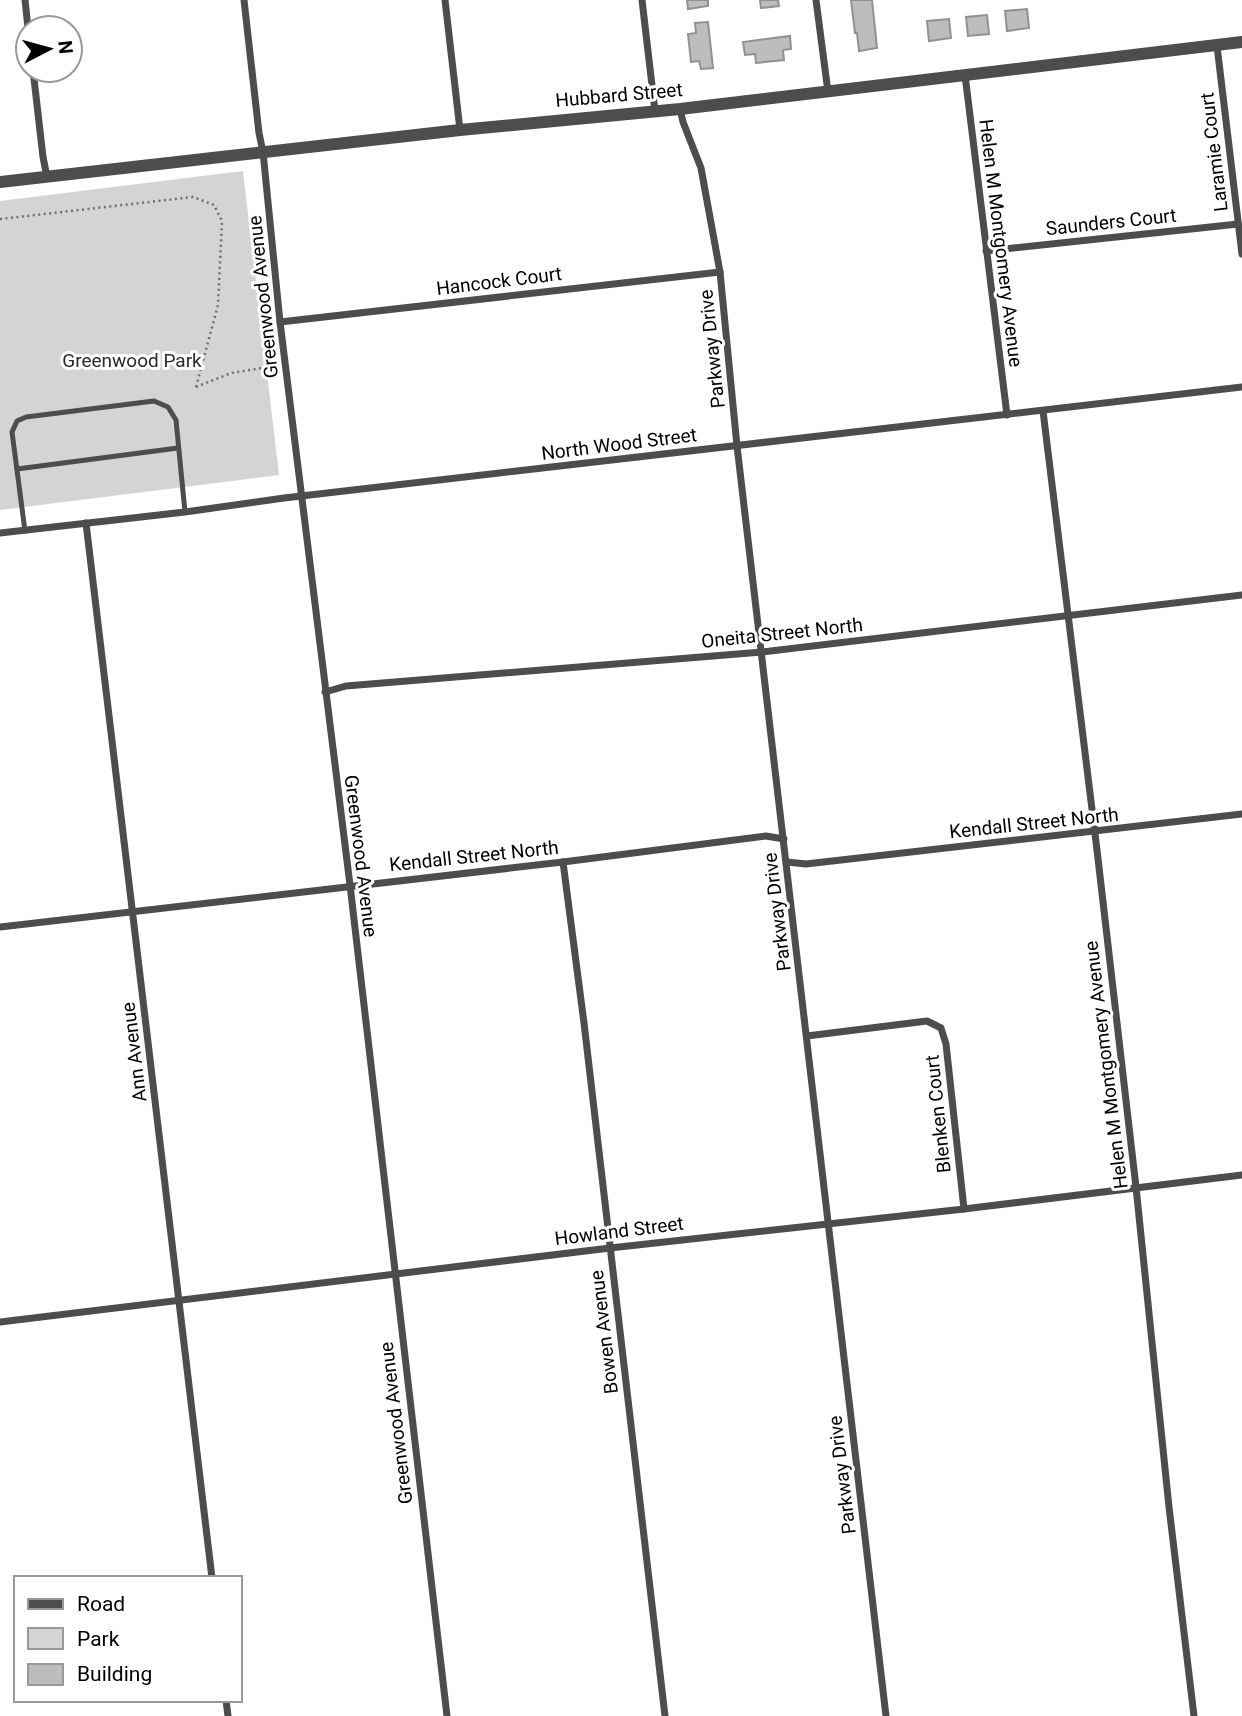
<svg xmlns="http://www.w3.org/2000/svg" width="1242" height="1716" font-family="Roboto,sans-serif">
  <rect width="100%" height="100%" fill="#fff"/>
  <polygon fill="#d4d4d4" points="243,171 279,475 0,510 0,201"/>
  <g fill="#bdbdbd" stroke="#919191" stroke-width="2">
    <polygon points="687,0 708,0 708,6 688,9"/>
    <polygon points="760,0 778,0 779,6 761,8"/>
    <polygon points="851,0 872,0 877,48 859,51 857,33 855,33"/>
    <polygon points="1027,9 1029,28 1007,31 1005,11"/>
    <polygon points="987,15 989,34 968,36 966,17"/>
    <polygon points="949,19 951,38 929,41 927,21"/>
    <polygon points="708,22 713,68 701,69 699,61 691,62 688,34 696,33 695,23"/>
    <polygon points="790,36 791,49 783,50 784,60 756,63 755,54 745,55 743,42"/>
  </g>
  <g fill="none" stroke-linecap="round" stroke-linejoin="round">
    <g stroke="#6f6f6f" stroke-width="2.5" stroke-dasharray="2 3.5" stroke-linecap="butt">
      <polyline points="0,219 193,197 214,205 222,221 218,305 196,387"/>
      <polyline points="196,387 231,373 269,367"/>
    </g>
    <g stroke="#4d4d4d" stroke-width="5">
      <polyline points="17,469 178,448"/>
      <polyline points="25,531 12,432 17,421 26,417 154,401 168,407 176,420 185,512"/>
    </g>
    <g stroke="#4d4d4d" stroke-width="7">
      <polyline points="25,0 28,28"/>
      <polyline points="244,0 259,133 263,152 280,322 350,885 447,1716"/>
      <polyline points="445,0 460,130"/>
      <polyline points="642,0 655,111"/>
      <polyline points="816,0 828,92"/>
      <polyline points="1217,46 1242,254"/>
      <polyline points="33,70 43,157 47,177"/>
      <polyline points="965,75 1007,415"/>
      <polyline points="680,109 683,122 701,168 720,272 737,446 886,1716"/>
      <polyline points="986,251 1238,224"/>
      <polyline points="280,322 720,272"/>
      <polyline points="1043,411 1097,850 1136,1187 1169,1507 1194,1716"/>
      <polyline points="86,523 212,1578"/>
      <polyline points="0,533 185,512 284,498 1242,387"/>
      <polyline points="325,692 346,686 762,652 1242,595"/>
      <polyline points="563,862 584,1023 665,1716"/>
      <polyline points="787,862 806,864 1242,814"/>
      <polyline points="0,927 563,862 766,836 784,839"/>
      <polyline points="807,1036 927,1021 941,1028 946,1044 964,1209"/>
      <polyline points="0,1322 610,1248 964,1209 1242,1175"/>
      <polyline points="226,1700 228,1716"/>
    </g>
    <polyline stroke="#4d4d4d" stroke-width="12" points="0,182 460,130 680,109 1242,42"/>
  </g>
  <g text-anchor="middle" dominant-baseline="central" stroke-width="6" stroke-linejoin="round" paint-order="stroke">
    <g font-size="19" fill="#000" stroke="#fff">
      <text transform="translate(619 95) rotate(-5)">Hubbard Street</text>
      <text transform="translate(1214 152) rotate(-97)">Laramie Court</text>
      <text transform="translate(1111 222) rotate(-6)">Saunders Court</text>
      <text transform="translate(1001 243) rotate(83)">Helen M Montgomery Avenue</text>
      <text transform="translate(499 281) rotate(-7)">Hancock Court</text>
      <text transform="translate(263 297) rotate(-96)">Greenwood Avenue</text>
      <text transform="translate(712 349) rotate(-96)">Parkway Drive</text>
      <text transform="translate(619 444) rotate(-7)">North Wood Street</text>
      <text transform="translate(782 633) rotate(-6)">Oneita Street North</text>
      <text transform="translate(1034 823) rotate(-6)">Kendall Street North</text>
      <text transform="translate(361 856) rotate(83)">Greenwood Avenue</text>
      <text transform="translate(474 856) rotate(-6)">Kendall Street North</text>
      <text transform="translate(777 912) rotate(-97)">Parkway Drive</text>
      <text transform="translate(134 1052) rotate(-97)">Ann Avenue</text>
      <text transform="translate(1106 1065) rotate(-97)">Helen M Montgomery Avenue</text>
      <text transform="translate(938 1114) rotate(-96)">Blenken Court</text>
      <text transform="translate(619 1231) rotate(-7)">Howland Street</text>
      <text transform="translate(604 1332) rotate(-97)">Bowen Avenue</text>
      <text transform="translate(396 1423) rotate(-97)">Greenwood Avenue</text>
      <text transform="translate(842 1475) rotate(-97)">Parkway Drive</text>
    </g>
    <g font-size="19" fill="#2b2b2b" stroke="#fff">
      <text x="132" y="360">Greenwood Park</text>
    </g>
  </g>
  <rect x="14" y="1576" width="228" height="126" fill="#ffffff" stroke="#999999" stroke-width="2"/>
  <rect x="28" y="1599" width="35" height="10" fill="#4d4d4d" stroke="#999999" stroke-width="2"/>
  <text x="77" y="1611" font-size="21" fill="#000000">Road</text>
  <rect x="28" y="1628" width="35" height="21" fill="#d4d4d4" stroke="#999999" stroke-width="2"/>
  <text x="77" y="1646" font-size="21" fill="#000000">Park</text>
  <rect x="28" y="1664" width="35" height="21" fill="#bdbdbd" stroke="#999999" stroke-width="2"/>
  <text x="77" y="1681" font-size="21" fill="#000000">Building</text>
  <g transform="translate(49 49) rotate(84)"><circle r="33" fill="#ffffff" stroke="#999999" stroke-width="2"/>
  <path d="M0-5L12 26L0 18L-12 26Z" fill="#000000"/>
  <text y="-10" font-size="19" font-weight="bold" text-anchor="middle" fill="#000000">N</text>
  </g>
</svg>
